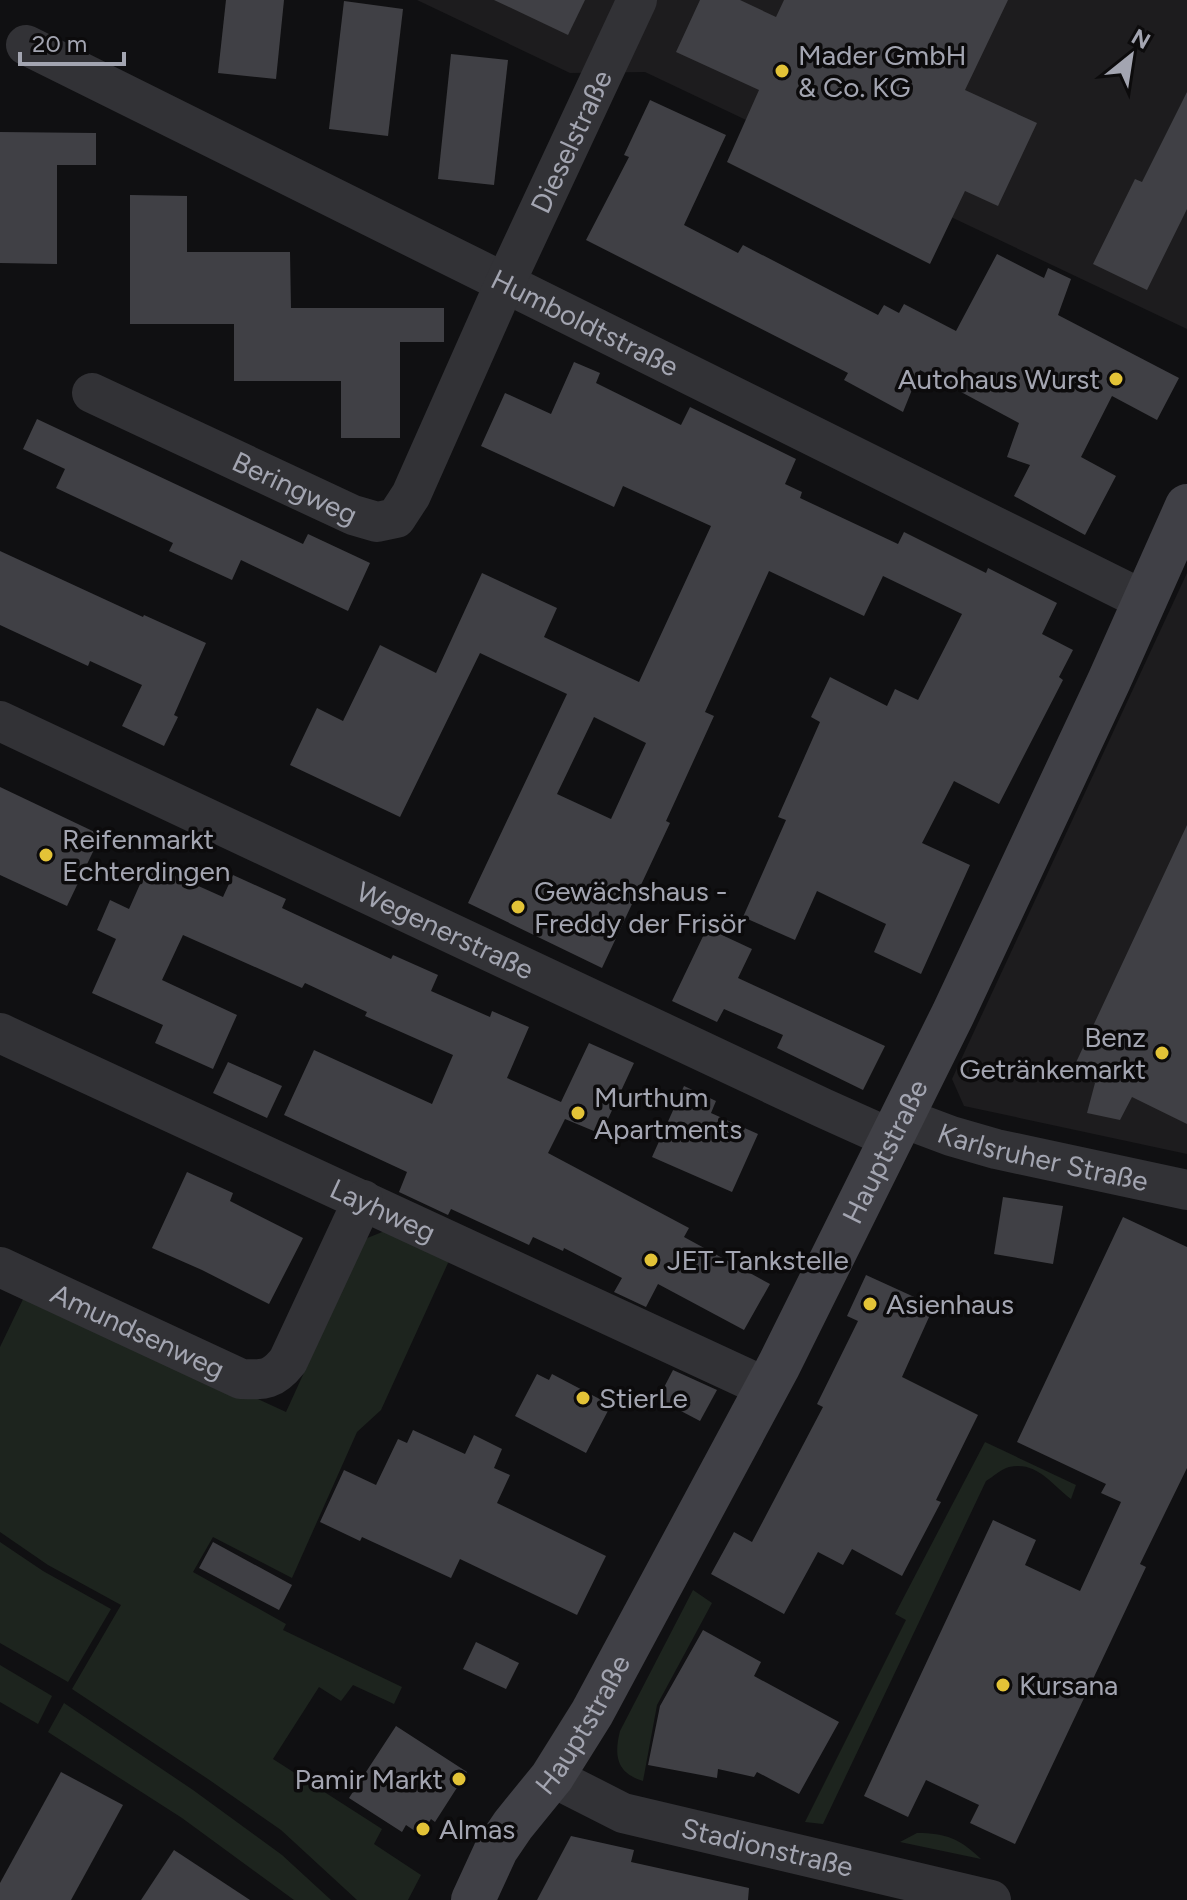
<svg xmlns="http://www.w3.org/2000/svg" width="1187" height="1900" font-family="Figtree,sans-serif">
  <rect width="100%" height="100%" fill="#101012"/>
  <g fill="#1d1c1e">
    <polygon points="417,0 1187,0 1187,329 645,72 570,73"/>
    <polygon points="1187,573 1187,1154 964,1106 952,1079"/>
  </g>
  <g fill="#1d241e">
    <polygon points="387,1230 453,1252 381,1410 357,1432 292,1578 213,1537 193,1572 286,1624 283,1630 402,1687 394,1704 353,1685 341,1701 319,1687 273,1759 382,1829 374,1844 421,1875 408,1900 357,1900 281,1830 208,1779 72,1689 121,1605 48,1565 0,1532 0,1347 26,1293 286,1412 365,1239"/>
    <path d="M985 1442 1076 1485 1071 1499C1051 1484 1037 1461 1009 1467 1001 1469 993 1477 986 1481L823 1824 805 1822 906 1620 895 1614Z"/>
    <polygon points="0,1542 43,1571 111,1609 68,1682 0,1643"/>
    <path d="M693 1590 712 1603 657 1705 643 1781C616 1773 614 1755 620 1731Z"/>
    <polygon points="0,1665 52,1696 38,1724 0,1702"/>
    <polygon points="64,1703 193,1790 282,1855 331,1900 294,1900 182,1818 48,1732"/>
    <path d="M917 1833C946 1833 960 1839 981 1859L900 1842Z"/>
  </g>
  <g fill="#404045" fill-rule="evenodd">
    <polygon points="226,0 284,0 276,79 218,73"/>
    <polygon points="494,0 585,0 568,35"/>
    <polygon points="700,0 740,0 776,17 784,0 1008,0 965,90 1037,123 998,206 965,191 930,264 727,162 759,90 676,52"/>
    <polygon points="344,1 403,9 388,136 329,129"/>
    <polygon points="451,54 508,60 494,185 438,179"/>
    <polygon points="1187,92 1187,209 1147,290 1093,264 1135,179 1142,182"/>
    <polygon points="650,100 726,135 684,225 738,253 743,245 878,315 884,305 899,313 904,304 956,331 997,254 1044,278 1048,268 1071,279 1058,315 1179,378 1157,420 1112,396 1081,457 1116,476 1085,535 1014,496 1030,465 1007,457 1019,423 920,370 903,412 844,380 848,373 586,240 629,157 624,155"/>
    <polygon points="0,132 96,133 96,165 57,165 57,264 0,263"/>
    <polygon points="130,195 187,196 187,252 290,252 291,308 444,308 444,342 400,342 400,438 341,438 341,381 234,381 234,324 130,324"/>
    <path d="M574 362 600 373 596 383 681 425 690 407 796 459 785 484 802 492 800 498 898 544 904 532 986 573 988 568 1057 603 1042 634 1073 650 1059 677 1063 680 999 804 954 781 922 843 970 865 921 974 874 952 886 924 817 891 795 940 743 917 786 820 778 817 820 722 811 717 830 677 887 706 895 689 918 700 962 614 883 576 864 616 769 571 705 712 714 716 666 821 670 823 602 968 468 903 567 694 480 653 400 817 290 765 317 708 343 721 380 645 436 673 482 573 557 608 544 637 639 682 711 526 623 486 614 507 481 446 505 393 551 414ZM594 717 646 743 611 819 557 794Z"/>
    <polygon points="37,419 303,544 308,534 370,563 348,611 241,560 232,580 169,551 173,543 56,488 65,469 23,449"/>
    <polygon points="0,551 143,617 144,615 206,643 174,715 178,717 164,746 122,726 142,685 90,661 88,666 0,625"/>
    <polygon points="0,787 101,835 67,906 0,875"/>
    <polygon points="1187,825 1187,1124 1132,1097 1120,1120 1087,1113 1095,1083 1072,1071"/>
    <polygon points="149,864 223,897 233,875 286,899 282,908 391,959 393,955 438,975 431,991 490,1017 492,1011 529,1027 507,1078 561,1102 589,1043 634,1063 601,1134 565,1119 548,1153 689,1228 684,1237 770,1284 744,1330 658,1284 646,1307 614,1292 622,1278 564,1248 563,1251 533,1237 529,1245 451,1209 448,1215 399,1192 407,1172 284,1115 314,1050 432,1104 453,1055 365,1016 367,1012 305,983 302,988 183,935 162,980 237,1015 213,1069 155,1043 163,1025 92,993 116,939 97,930 110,900 129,909"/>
    <polygon points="707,928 752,949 738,978 885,1046 863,1090 777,1048 783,1035 724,1009 717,1022 672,1001"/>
    <polygon points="228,1062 282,1086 267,1118 213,1093"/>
    <polygon points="684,1086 716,1101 711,1113 758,1134 732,1192 652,1157"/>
    <polygon points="187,1172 233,1193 230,1201 303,1238 269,1304 202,1270 152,1248"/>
    <polygon points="1003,1197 1063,1206 1053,1264 994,1254"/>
    <polygon points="1123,1217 1187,1247 1187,1468 1140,1564 1146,1567 1015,1844 970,1823 979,1805 926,1780 908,1817 864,1796 993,1520 1036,1540 1025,1565 1080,1591 1121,1502 1101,1493 1106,1484 1017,1442"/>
    <polygon points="866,1275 934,1306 902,1377 978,1415 936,1500 941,1502 902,1576 852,1549 843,1565 818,1552 784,1614 711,1574 734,1532 752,1542 823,1407 817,1404 858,1321 847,1316"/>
    <polygon points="673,1370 717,1390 700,1421 658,1399"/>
    <polygon points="537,1374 549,1380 552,1374 611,1405 586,1453 515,1416"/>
    <polygon points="413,1430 465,1454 474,1435 502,1449 494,1468 510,1475 497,1503 606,1556 577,1615 460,1559 451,1578 362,1537 360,1541 320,1522 344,1470 376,1485 398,1439 407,1443"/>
    <polygon points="213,1542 292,1585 279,1610 199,1568"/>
    <polygon points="703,1630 761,1662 754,1676 839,1722 799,1794 757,1772 754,1777 718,1769 717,1778 648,1765 660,1706"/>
    <polygon points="476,1642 519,1663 506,1689 463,1669"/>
    <polygon points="396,1726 467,1772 435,1822 431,1819 421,1835 406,1825 402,1832 349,1798"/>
    <polygon points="61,1772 123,1805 71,1900 0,1900 0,1883"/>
    <polygon points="571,1836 634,1850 631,1862 749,1888 748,1900 537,1900"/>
    <polygon points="174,1850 250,1900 141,1900"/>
  </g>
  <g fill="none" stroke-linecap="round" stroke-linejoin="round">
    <g stroke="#323236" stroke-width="40">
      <path id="s1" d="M26 45 1145 601"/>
      <path id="s2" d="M92 393 353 515 377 522 396 518 411 495 505 283 637 0"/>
      <path id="s3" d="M0 721 823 1108 892 1139"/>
      <path id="s4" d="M0 1033 767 1388"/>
      <path id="s5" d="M903 1118 951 1136 996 1149 1187 1190"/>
      <path id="s6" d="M0 1267 241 1379C265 1380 273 1380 288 1361L363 1200"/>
      <path id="s7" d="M552 1777 623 1813 991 1900"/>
    </g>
    <path stroke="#404046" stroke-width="44" id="s8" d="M473 1900 496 1850 513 1825 552 1777 592 1713 779 1365 953 1014 1109 681 1187 506"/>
  </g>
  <g fill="#e3c337" stroke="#0c0b0c" stroke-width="3">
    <circle cx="782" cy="71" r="8"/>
    <circle cx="1116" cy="379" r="8"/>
    <circle cx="46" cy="855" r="8"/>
    <circle cx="518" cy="907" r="8"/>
    <circle cx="1162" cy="1053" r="8"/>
    <circle cx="578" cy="1113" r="8"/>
    <circle cx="651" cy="1260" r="8"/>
    <circle cx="870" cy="1304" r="8"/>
    <circle cx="583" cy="1398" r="8"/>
    <circle cx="1003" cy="1685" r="8"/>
    <circle cx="459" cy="1779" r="8"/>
    <circle cx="423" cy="1829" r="8"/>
  </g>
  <g text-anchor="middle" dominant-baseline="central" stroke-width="7" stroke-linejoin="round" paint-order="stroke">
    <g font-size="28" fill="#a3a5b1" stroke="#0c0b0c" text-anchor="start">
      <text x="798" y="55">Mader GmbH<tspan x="798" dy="32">&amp; Co. KG</tspan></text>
      <text x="1100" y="379" text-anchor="end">Autohaus Wurst</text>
      <text x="62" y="839">Reifenmarkt<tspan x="62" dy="32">Echterdingen</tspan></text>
      <text x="534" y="891">Gewächshaus -<tspan x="534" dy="32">Freddy der Frisör</tspan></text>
      <text x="1146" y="1037" text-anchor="end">Benz<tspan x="1146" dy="32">Getränkemarkt</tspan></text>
      <text x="594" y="1097">Murthum<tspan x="594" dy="32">Apartments</tspan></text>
      <text x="667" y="1260">JET-Tankstelle</text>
      <text x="886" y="1304">Asienhaus</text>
      <text x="599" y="1398">StierLe</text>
      <text x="1019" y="1685">Kursana</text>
      <text x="443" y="1779" text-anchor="end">Pamir Markt</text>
      <text x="439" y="1829">Almas</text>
    </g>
    <g font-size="28" fill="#a3a5b1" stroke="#0c0b0c">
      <text stroke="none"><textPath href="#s2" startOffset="748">Dieselstraße</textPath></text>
      <text stroke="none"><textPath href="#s1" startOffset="624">Humboldtstraße</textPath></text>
      <text stroke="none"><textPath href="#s2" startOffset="224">Beringweg</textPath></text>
      <text stroke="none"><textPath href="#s3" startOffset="492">Wegenerstraße</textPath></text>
      <text stroke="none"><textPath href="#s8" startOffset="856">Hauptstraße</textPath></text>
      <text stroke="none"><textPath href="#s5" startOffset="146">Karlsruher Straße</textPath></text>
      <text stroke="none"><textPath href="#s4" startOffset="422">Layhweg</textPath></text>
      <text stroke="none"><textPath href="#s6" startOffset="152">Amundsenweg</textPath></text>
      <text stroke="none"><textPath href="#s8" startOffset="208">Hauptstraße</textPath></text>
      <text stroke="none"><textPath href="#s7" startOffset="228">Stadionstraße</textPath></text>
    </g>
  </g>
  <g transform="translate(1131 56) rotate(30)" stroke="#0c0b0c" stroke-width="6" paint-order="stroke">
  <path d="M0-6L14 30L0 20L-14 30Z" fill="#a3a5b1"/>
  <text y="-12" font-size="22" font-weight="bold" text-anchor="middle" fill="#a3a5b1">N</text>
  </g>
  <path d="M20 52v12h104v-12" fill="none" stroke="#a3a5b1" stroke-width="4"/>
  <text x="32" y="52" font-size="24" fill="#a3a5b1" stroke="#0c0b0c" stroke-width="6" paint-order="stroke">20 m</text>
</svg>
